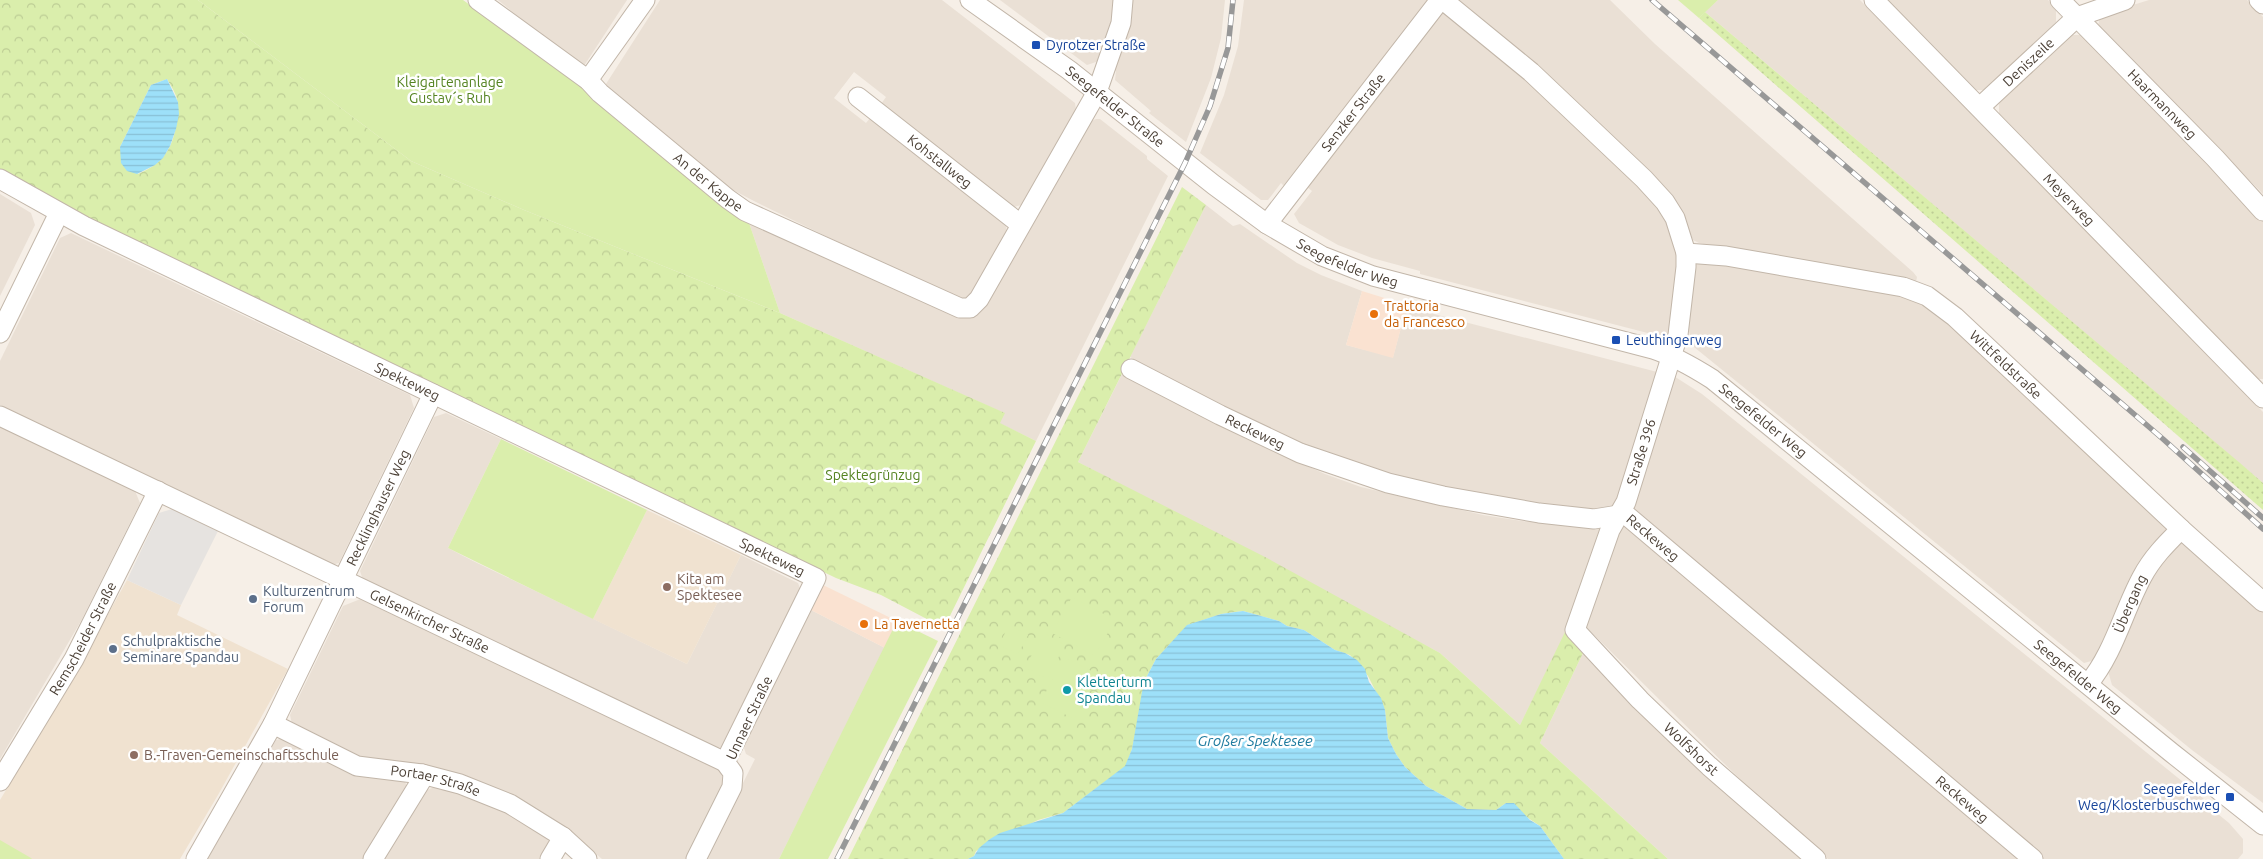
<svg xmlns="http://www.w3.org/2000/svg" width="2263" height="859" font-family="Ubuntu,sans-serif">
  <defs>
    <pattern id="grass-dots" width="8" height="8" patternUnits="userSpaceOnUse" patternTransform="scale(1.25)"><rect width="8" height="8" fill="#daeeac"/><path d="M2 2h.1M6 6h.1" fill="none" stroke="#bdcd95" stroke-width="1.8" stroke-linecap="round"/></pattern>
    <pattern id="forest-crowns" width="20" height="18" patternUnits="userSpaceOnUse" patternTransform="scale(1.25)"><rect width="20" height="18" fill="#daeeac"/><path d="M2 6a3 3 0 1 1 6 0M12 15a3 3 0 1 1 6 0" fill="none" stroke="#bdcd95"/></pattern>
    <pattern id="water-rules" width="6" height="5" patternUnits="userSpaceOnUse" patternTransform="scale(1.25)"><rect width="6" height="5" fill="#9de0f9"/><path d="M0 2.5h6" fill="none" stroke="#89c1d6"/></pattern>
  </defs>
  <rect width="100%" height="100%" fill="#f6efe7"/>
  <g fill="#eae0d5">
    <polygon points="498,0 627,0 582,69"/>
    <polygon points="660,0 942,0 1075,103 1076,110 1022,205 1013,207 881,104 886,97 854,72 834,98 866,123 871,117 1005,221 1007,231 969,299 961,302 754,201 729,188 604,87"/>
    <polygon points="1000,0 1118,0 1105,54 1096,62 1087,65"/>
    <polygon points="1127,0 1225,0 1221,38 1211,78 1186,142 1149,113 1151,111 1115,80 1116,71 1111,69"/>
    <polygon points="1244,0 1429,0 1286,188 1281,183 1268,200 1261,200 1200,153 1224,95 1238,46"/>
    <polygon points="1449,0 1610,0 1655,44 1913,272 1917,277 1916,282 1913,285 1907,285 1699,243 1693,240 1681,211 1653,174 1584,109"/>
    <polygon points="1718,0 1860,0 2263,412 2263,483 1705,12"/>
    <polygon points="1886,0 2048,0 2056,8 2056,22 1986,90 1973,90"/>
    <polygon points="2149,0 2247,0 2263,17 2263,194 2098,25 2101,15"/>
    <polygon points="1440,12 1455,18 1649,186 1681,247 1668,334 1663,337 1420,274 1420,271 1372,258 1338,245 1299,223 1294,214 1312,191 1307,187"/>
    <polygon points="2069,35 2082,35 2263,220 2263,379 2256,379 1999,116 1999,103"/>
    <polygon points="1096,119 1100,119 1147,156 1147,159 1168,176 1036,441 999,423 1004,413 780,313 748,220 958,313 1089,122"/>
    <polygon points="0,194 31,213 35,225 0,296"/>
    <polygon points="1206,205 1233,226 1240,224 1297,263 1321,275 1362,291 1346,345 1393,357 1407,305 1415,309 1661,373 1617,512 1567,508 1485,496 1374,472 1328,455 1261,425 1193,393 1130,357"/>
    <polygon points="71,233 410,395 414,408 339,563 332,565 0,405 0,361 60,238"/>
    <polygon points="1700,251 1924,301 2170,527 2095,660 2084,663 1694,347 1689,332 1683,329 1694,258"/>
    <polygon points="1669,373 1702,394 2203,798 2207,805 2229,823 2243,839 2243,853 2238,859 2044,859 1629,506"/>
    <polygon points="1122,374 1238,435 1325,474 1361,487 1483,515 1522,521 1607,529 1570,625 1520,725 1440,653 1078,462"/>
    <polygon points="446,413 501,439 448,548 473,561 687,664 741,555 798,583 801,591 724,746 715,749 363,580 360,571 434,417"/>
    <polygon points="0,426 135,491 140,503 81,621 0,759"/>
    <polygon points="1621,519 2020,859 1828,859 1761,800 1580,621"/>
    <polygon points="2181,540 2263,609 2263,803 2192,750 2112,685 2108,671 2146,581"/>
    <polygon points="363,598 720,770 724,783 686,859 602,859 564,827 357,756 292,724 290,715 343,606"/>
    <polygon points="811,610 885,648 779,859 705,859 755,759 746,754 743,745"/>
    <polygon points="1583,653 1656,724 1804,859 1668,859 1540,743"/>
    <polygon points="284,738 404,779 408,789 365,859 205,859 276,740"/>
    <polygon points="437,786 494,807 519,819 547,836 549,845 540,859 384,859 427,790"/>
  </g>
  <g fill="#fae2d1">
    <polygon points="1362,291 1407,305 1393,358 1346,345"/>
    <polygon points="823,585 897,621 885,648 811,610"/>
  </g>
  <g fill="#f0e2d0">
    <polygon points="647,510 741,555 687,664 593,619"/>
    <polygon points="127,580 181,605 177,615 288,669 218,795 180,859 0,859 0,800 64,694"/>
  </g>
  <polygon fill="url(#grass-dots)" points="1705,12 2240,463 2263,483 2263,510 1699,18"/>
  <g fill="url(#forest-crowns)" fill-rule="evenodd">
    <path d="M0 0H198L411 161 524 210 780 313 1005 413 1000 423 1036 441 944 628 881 595 836 578 75 213 0 172ZM167 79C171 86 176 93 177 100 179 105 177 111 177 116 175 145 165 163 138 174L120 147 151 85Z"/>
    <polygon points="1182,187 1206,205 1078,462 1267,558 1440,653 1520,725 1565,632 1583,653 1540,743 1668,859 1564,859 1540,826 1506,803 1496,810 1467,809 1426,786 1405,767 1396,754 1388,738 1385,710 1368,676 1350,655 1335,650 1304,630 1287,626 1279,621 1243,611 1221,614 1188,625 1156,659 1147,676 1132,749 1126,766 1063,813 1038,820 976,851 974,856 968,859 848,859"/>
  </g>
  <g fill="#daeeac">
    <polygon points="198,0 463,0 578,83 675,168 748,220 780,313 524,210 411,161"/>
    <polygon points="1678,0 1718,0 1699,18"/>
    <polygon points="501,439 647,510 593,619 448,548"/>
    <polygon points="1072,597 1115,620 1095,656 1052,633"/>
    <polygon points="897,621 938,641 828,859 779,859"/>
    <polygon points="1009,625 1028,635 1018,654 999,645"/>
    <polygon points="1044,633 1065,645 1047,679 1025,667"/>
    <polygon points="1063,657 1098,674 1074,719 1041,702"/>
    <polygon points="0,840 31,858 32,859 0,859"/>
  </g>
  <g fill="#e6e3e0">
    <polygon points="1734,406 2079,685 2077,688 1734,411"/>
    <polygon points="172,509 218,531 181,605 127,580 159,513"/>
  </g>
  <g fill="url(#water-rules)">
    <polygon points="167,79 178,102 179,114 176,129 170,146 163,158 155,165 137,174 127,171 121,163 120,147 151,85"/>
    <polygon points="1243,611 1279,621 1287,626 1304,630 1335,650 1345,653 1357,660 1365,669 1369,682 1381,698 1385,710 1388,738 1396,754 1405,767 1426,786 1467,809 1496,810 1506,803 1514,803 1530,820 1540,826 1564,859 968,859 974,856 979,848 990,839 1000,833 1063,813 1125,766 1132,749 1142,692 1147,676 1156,659 1187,625 1221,614"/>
  </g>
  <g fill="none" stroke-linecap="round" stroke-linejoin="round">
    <g stroke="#c2b6a9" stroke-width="21">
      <g id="minor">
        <path id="s1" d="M478 0 588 80 600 93 728 199 745 211 960 308H970L979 299 1097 92 1121 23 1123 0"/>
        <path id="s2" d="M970 0 1069 70 1214 185 1267 224 1322 256 1373 276 1653 349C1674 356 1693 367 1712 379L2172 753 2263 825"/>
        <path id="s3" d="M1443 0 1531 72 1644 179 1665 202 1675 218 1686 253V267L1678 335 1626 502 1610 530 1575 630 1640 700 1709 766 1816 859"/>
        <path id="s4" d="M1874 0 2263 398"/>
        <path id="s5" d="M2060 0 2215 158 2263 211"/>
        <polyline points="2259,0 2263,4"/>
        <polyline points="588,80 645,0"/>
        <path id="s6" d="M858 97 1020 224"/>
        <path id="s7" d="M1980 107 2077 17 2125 0"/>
        <path id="s8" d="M0 179 84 226 816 578 725 762 733 773 732 787 696 859"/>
        <path id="s9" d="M1267 224 1440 0"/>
        <path id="s10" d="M1686 253 1726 256 1903 287 1927 296 1955 317 2181 529 2263 602"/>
        <polyline points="0,333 59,213"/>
        <path id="s11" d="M1131 369 1220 415 1300 453 1388 483 1443 496 1539 513 1594 519 1625 514 2033 859"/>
        <path id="s12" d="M0 416 725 762"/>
        <path id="s13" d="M2088 684C2114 653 2123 612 2142 577 2152 558 2166 544 2181 529"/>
        <path id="s14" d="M273 724 357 766 422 774 460 784 510 804 563 837 587 859"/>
        <path id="s15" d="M0 781 74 659 158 491"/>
        <path id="s16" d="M196 859 273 724 433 394"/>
        <polyline points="373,859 421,781 422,774"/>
        <polyline points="550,859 563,837"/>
      </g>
    </g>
    <use href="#minor" stroke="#fff" stroke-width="19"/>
    <g stroke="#989898" stroke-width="5.5">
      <g id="rail">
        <polyline points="1652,0 2163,439 2263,529"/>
        <polyline points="2183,447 2263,518"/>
        <polyline points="837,859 1185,163 1210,106 1228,48 1233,0"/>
      </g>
    </g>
    <use href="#rail" stroke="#fff" stroke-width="4" stroke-dasharray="11" stroke-linecap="butt"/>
  </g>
  <g fill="#1a4fb4" stroke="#fff" stroke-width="2">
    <rect x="1031" y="40" width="10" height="10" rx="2.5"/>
    <rect x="1611" y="335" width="10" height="10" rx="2.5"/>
    <rect x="2225" y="792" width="10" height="10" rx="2.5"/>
  </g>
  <g fill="#e8710a" stroke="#fff" stroke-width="2">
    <circle cx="1374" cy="314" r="5"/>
    <circle cx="864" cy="624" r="5"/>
  </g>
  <g fill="#8d6e63" stroke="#fff" stroke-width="2">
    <circle cx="667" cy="587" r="5"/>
    <circle cx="134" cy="755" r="5"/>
  </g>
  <g fill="#5c6f8a" stroke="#fff" stroke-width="2">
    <circle cx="253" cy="599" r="5"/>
    <circle cx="113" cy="649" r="5"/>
  </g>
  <circle fill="#0f9aa8" stroke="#fff" stroke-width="2" cx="1067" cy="690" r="5"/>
  <g text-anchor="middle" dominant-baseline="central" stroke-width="5" stroke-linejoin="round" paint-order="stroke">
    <g font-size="14" fill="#164399" stroke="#fff" text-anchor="start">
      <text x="1046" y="45">Dyrotzer Straße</text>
      <text x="1626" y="340">Leuthingerweg</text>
      <text x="2220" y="789" text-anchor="end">Seegefelder<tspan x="2220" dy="16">Weg/Klosterbuschweg</tspan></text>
    </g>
    <g font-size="14" fill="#4a3f35" stroke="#fff">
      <text stroke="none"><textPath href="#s7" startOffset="66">Deniszeile</textPath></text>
      <text stroke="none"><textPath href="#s5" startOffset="146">Haarmannweg</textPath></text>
      <text stroke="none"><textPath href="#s2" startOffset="180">Seegefelder Straße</textPath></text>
      <text stroke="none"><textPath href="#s9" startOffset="141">Senzker Straße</textPath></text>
      <text stroke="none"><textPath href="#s6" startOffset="104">Kohstallweg</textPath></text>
      <text stroke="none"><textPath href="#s1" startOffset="294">An der Kappe</textPath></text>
      <text stroke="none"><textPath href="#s4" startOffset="279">Meyerweg</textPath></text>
      <text stroke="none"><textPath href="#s2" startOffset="462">Seegefelder Weg</textPath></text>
      <text stroke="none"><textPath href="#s10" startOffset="350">Wittfeldstraße</textPath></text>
      <text stroke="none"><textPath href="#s8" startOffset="455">Spekteweg</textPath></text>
      <text stroke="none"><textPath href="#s2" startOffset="912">Seegefelder Weg</textPath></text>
      <text stroke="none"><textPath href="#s11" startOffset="139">Reckeweg</textPath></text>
      <text transform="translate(1641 452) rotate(-73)">Straße 396</text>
      <text stroke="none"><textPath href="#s16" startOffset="396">Recklinghauser Weg</textPath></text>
      <text stroke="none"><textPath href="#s11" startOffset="559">Reckeweg</textPath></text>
      <text stroke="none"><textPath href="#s8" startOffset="860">Spekteweg</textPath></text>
      <text stroke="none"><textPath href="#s13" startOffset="91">Übergang</textPath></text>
      <text stroke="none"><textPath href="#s12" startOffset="476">Gelsenkircher Straße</textPath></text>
      <text stroke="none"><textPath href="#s15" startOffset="165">Remscheider Straße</textPath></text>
      <text stroke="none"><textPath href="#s2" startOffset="1318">Seegefelder Weg</textPath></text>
      <text transform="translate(749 718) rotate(-65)">Unnaer Straße</text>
      <text stroke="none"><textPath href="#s3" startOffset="918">Wolfshorst</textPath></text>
      <text stroke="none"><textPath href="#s14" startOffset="174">Portaer Straße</textPath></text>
      <text stroke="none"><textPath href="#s11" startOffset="964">Reckeweg</textPath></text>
    </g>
    <g font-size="14" fill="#548321" stroke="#fff">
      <text x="450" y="82">Kleigartenanlage<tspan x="450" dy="16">Gustav´s Ruh</tspan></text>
      <text x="873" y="475">Spektegrünzug</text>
    </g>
    <g font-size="14" fill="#c56008" stroke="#fff" text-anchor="start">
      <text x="1384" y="306">Trattoria<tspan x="1384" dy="16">da Francesco</tspan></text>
      <text x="874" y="624">La Tavernetta</text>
    </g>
    <g font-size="14" fill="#785e54" stroke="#fff" text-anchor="start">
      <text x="677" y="579">Kita am<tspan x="677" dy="16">Spektesee</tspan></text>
      <text x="144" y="755">B.-Traven-Gemeinschaftsschule</text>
    </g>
    <g font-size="14" fill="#4e5e75" stroke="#fff" text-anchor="start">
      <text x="263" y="591">Kulturzentrum<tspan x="263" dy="16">Forum</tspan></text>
      <text x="123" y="641">Schulpraktische<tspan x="123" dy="16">Seminare Spandau</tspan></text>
    </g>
    <g font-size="14" fill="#0d838f" stroke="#fff" text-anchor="start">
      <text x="1077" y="682">Kletterturm<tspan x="1077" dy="16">Spandau</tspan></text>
    </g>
    <g font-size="15" font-style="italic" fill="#1e7b9f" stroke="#fff">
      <text x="1255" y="740">Großer Spektesee</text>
    </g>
  </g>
</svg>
